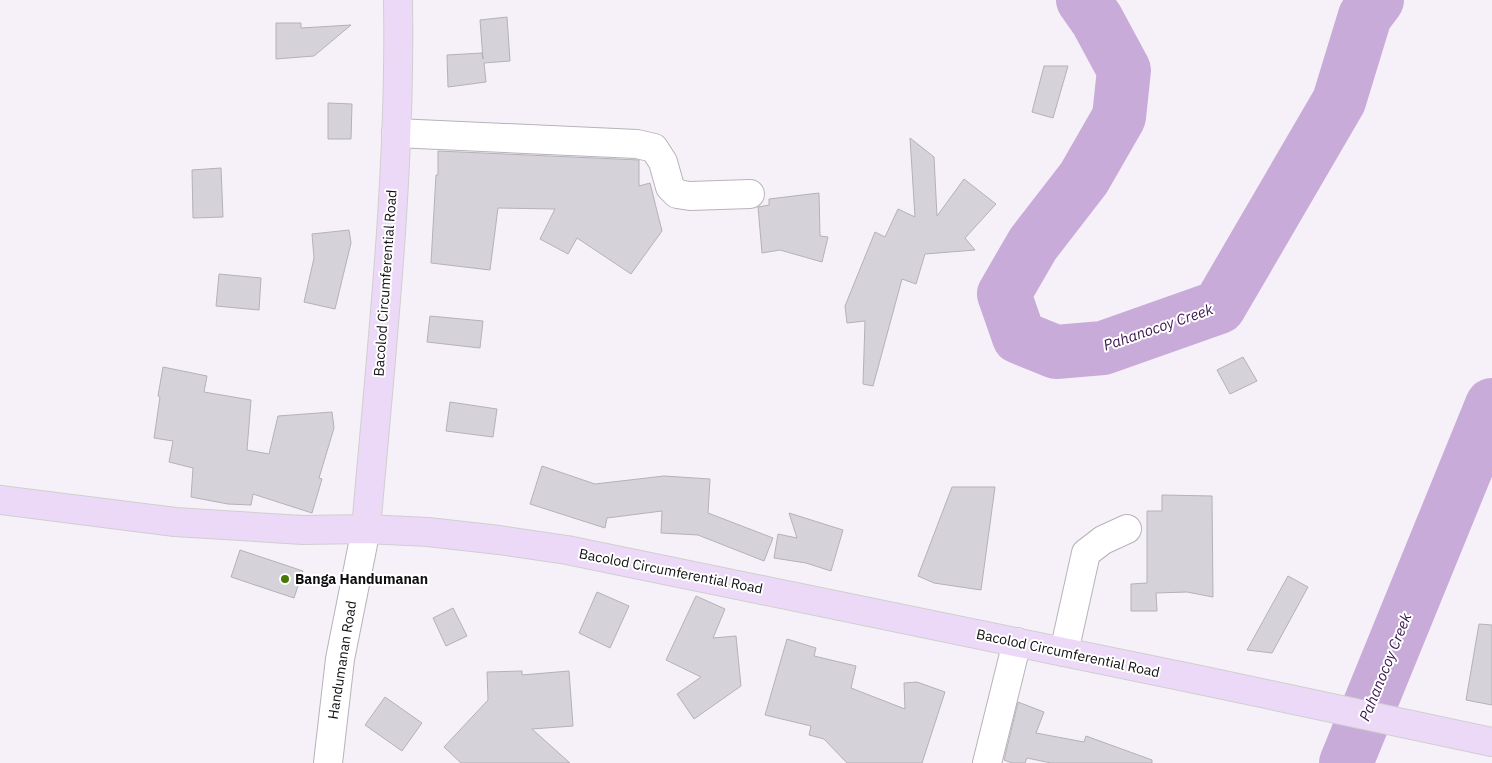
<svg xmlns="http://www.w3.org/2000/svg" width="1492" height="763" font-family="'IBM Plex Sans',sans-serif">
  <rect width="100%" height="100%" fill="#f6f1f8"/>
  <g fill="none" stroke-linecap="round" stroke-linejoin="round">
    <g stroke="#c9abda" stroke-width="54">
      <polyline points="1083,0 1097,20 1124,70 1119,117 1084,178 1033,244 1004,294 1019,337 1056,352 1103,348 1219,307 1339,101 1365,16 1377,0"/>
      <polyline points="1346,763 1492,405"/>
    </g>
  </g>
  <g fill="#d6d2d9" stroke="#b5b1b8">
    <polygon points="507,17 510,61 484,63 486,82 448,87 447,55 482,53 483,59 480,20"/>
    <polygon points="276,23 301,23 301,28 351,25 314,56 276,59"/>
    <polygon points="1044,66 1068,66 1053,118 1032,112"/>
    <polygon points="328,103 352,104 351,139 328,139"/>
    <polygon points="910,138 934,157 937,216 964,179 996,204 965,238 975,250 925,254 916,284 902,279 873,386 863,384 865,321 847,323 845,306 875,232 885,237 898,209 915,217"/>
    <polygon points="438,151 639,160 639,186 650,183 662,231 631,274 577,238 568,254 540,239 555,209 498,208 490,270 431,263 436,175 438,175"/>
    <polygon points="221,168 223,217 193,218 192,170"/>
    <polygon points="819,193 820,236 828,237 822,262 780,250 762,253 758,207 769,205 769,199"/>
    <polygon points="349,230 351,243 335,309 304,302 314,258 312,234"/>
    <polygon points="219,274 261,278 259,310 216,306"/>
    <polygon points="430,316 483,321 480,348 427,342"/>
    <polygon points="1243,357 1257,381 1230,394 1217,370"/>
    <polygon points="163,367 207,376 204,392 251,400 247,450 269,454 278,416 332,412 334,428 319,478 322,479 312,513 253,494 251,505 228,504 191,497 193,468 169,462 173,441 154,438 160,397 158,396"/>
    <polygon points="450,402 497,409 493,437 446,431"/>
    <polygon points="542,466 595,484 664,476 710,479 708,513 773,538 764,561 698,535 661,533 662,511 607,518 605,528 530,504"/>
    <polygon points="952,487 995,487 981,590 934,583 918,576"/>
    <polygon points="1162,495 1212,496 1213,597 1187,592 1156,593 1157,611 1131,611 1131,584 1147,583 1147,511 1162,511"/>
    <polygon points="789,513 843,530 831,571 806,563 774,558 778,534 797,538"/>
    <polygon points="240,550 303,571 294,598 231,577"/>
    <polygon points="1288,576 1308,587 1272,653 1247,650"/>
    <polygon points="597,592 629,606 610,648 579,633"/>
    <polygon points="696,596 725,609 713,638 736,636 741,686 694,719 677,694 701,677 666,660"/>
    <polygon points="453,608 467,636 446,646 433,618"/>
    <polygon points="1479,624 1492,625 1492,705 1466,700"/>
    <polygon points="787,639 816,648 814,656 856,666 851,688 905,709 904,683 917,682 945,692 922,763 847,763 824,739 809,735 811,726 765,715"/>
    <polygon points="522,671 522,675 569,671 573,726 532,729 570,763 461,763 444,747 488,700 487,672"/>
    <polygon points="385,697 422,723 402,751 365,725"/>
    <polygon points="1018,702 1044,712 1036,733 1084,742 1086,736 1152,760 1152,763 1051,763 1027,758 1025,763 1012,763 1004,760"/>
  </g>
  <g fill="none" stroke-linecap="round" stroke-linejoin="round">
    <g stroke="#b7b3b9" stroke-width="30">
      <g id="minor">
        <polyline points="396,133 637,144 654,148 663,162 670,187 677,194 690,196 750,194"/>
        <polyline points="1064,652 1086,553 1103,540 1127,529"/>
        <polyline points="328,763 340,659 366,529"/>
        <polyline points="987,763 1017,642"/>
      </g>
    </g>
    <g stroke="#cfcfcf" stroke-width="30">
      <g id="major">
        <polyline points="0,500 175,522 303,530 366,529 428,532 499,540 567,550 1200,680 1492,742"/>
        <path d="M366 529C381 354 401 175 398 0"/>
      </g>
    </g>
    <use href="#minor" stroke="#fff" stroke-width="28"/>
    <use href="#major" stroke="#ecd9f8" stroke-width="28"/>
  </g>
  <circle fill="#467904" stroke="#fff" stroke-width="2" cx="285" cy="579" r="5"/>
  <g text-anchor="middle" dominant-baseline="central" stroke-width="4" stroke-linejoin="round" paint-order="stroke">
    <g font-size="14" fill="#0f0e10" stroke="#fff">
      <text transform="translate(385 283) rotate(-86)">Bacolod Circumferential Road</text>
      <text transform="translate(671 571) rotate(11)">Bacolod Circumferential Road</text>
      <text transform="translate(1068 653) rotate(12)">Bacolod Circumferential Road</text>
      <text transform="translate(342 660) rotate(-81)">Handumanan Road</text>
    </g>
    <g font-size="14" font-weight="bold" fill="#0f0e10" stroke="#fff" text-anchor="start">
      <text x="295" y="579">Banga Handumanan</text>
    </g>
    <g font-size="15" font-style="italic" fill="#3b154e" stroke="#fff">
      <text transform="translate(1158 327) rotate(-19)">Pahanocoy Creek</text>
      <text transform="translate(1385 667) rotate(-68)">Pahanocoy Creek</text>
    </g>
  </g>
</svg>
